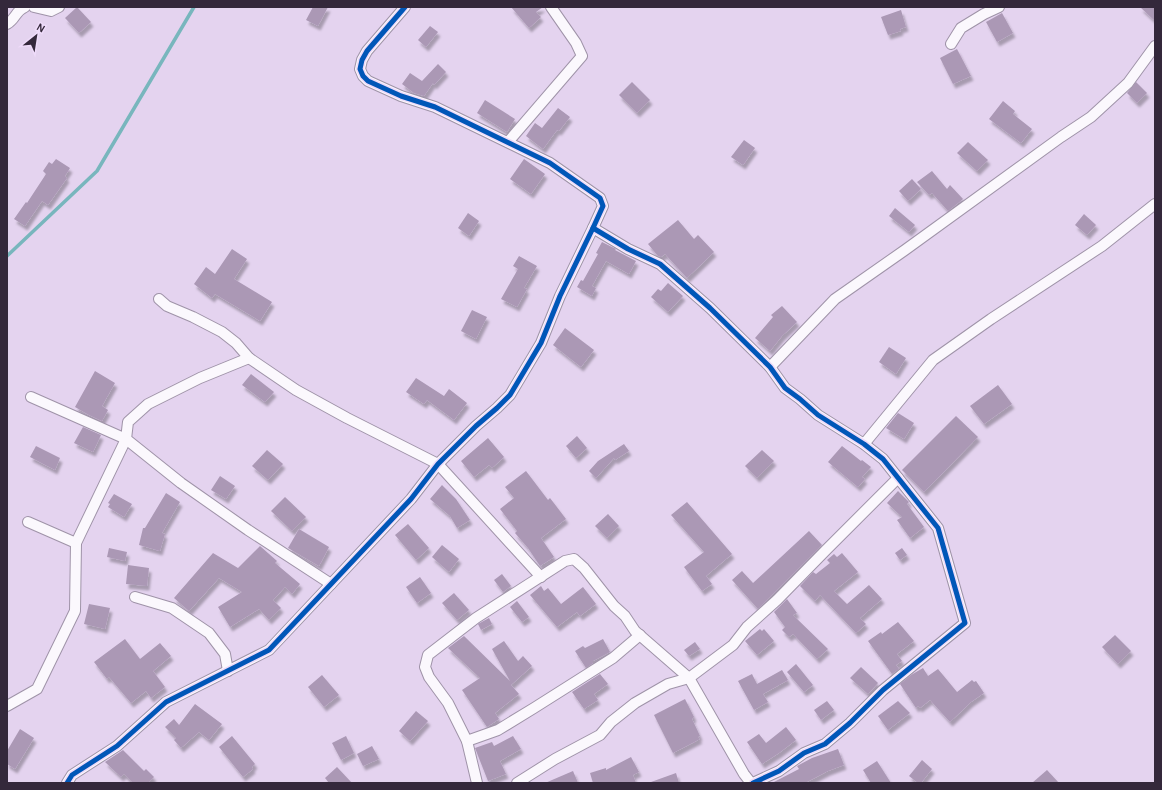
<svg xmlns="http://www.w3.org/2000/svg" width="1162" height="790" font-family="'Alegreya Sans',sans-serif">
  <defs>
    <filter id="shadow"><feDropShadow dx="2.5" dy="4.5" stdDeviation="1" flood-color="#0004"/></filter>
  </defs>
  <rect width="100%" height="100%" fill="#e4d3ef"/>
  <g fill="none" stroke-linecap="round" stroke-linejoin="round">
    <polyline stroke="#78b6bd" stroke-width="3.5" points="7,256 97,171 194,7"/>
  </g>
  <g fill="#ab98b5" filter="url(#shadow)">
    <polygon points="77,7 91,22 79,33 65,18"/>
    <polygon points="313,7 328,7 318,26 306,20"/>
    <polygon points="511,7 543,7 536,12 541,17 529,28"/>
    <polygon points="1140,7 1155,7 1155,21"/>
    <polygon points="901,10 906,27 900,29 901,31 888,35 881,17"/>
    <polygon points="1002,13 1013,33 997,42 986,22"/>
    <polygon points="430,26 438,32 426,47 418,40"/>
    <polygon points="957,49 971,76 953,84 940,58"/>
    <polygon points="438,64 446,72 434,85 433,83 424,96 414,93 402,84 410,73 422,81"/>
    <polygon points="632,82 650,100 637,113 619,95"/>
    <polygon points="1136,82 1147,93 1137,103 1127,93"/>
    <polygon points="485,100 515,119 507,132 477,113"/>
    <polygon points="1003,101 1015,111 1013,114 1032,129 1021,143 989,119"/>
    <polygon points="558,108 570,117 559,131 557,130 543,149 526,136 535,123 542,128"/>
    <polygon points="744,140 755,148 743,165 731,157"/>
    <polygon points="968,142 988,160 977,171 957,153"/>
    <polygon points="56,159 70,168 65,176 67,178 48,205 42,201 25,226 14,219 26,202 27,203 46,174 43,171 49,162 52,164"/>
    <polygon points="524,159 545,174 531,194 510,179"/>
    <polygon points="932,171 947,189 950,185 963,199 948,211 932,193 929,195 917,182"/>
    <polygon points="912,179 921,189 908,201 899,191"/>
    <polygon points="895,208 915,225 909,232 889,216"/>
    <polygon points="468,213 479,221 469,236 458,228"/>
    <polygon points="1084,214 1096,225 1087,235 1075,225"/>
    <polygon points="678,220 694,239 698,235 714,252 687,278 665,254 661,257 658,256 648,244"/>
    <polygon points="602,242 616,249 615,250 636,261 629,274 606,261 592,286 596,288 592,296 577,287 581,280 583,281 598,254 596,253"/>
    <polygon points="232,249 247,259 234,279 272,302 260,321 215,294 212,298 194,284 206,267 215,274"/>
    <polygon points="519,256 537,266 524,288 527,289 517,307 501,299 518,269 513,266"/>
    <polygon points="668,283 683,296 668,312 651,297 658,289 661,291"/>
    <polygon points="782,306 797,322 782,336 770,351 755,338 773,317 771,315"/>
    <polygon points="472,310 487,317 476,339 461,331"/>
    <polygon points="565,328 594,350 581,367 553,345"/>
    <polygon points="889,347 906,358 896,374 879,362"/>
    <polygon points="95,371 115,383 102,406 108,410 102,421 89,415 75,407"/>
    <polygon points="251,374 274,392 265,402 242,385"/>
    <polygon points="416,378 444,396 449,389 467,403 454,420 427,400 424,404 406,392"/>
    <polygon points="998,385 1012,404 984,424 970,406"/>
    <polygon points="898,413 914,423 904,439 886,428"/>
    <polygon points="956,416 978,437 924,492 902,470"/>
    <polygon points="83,427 101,435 93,452 74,443"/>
    <polygon points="577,436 587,448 576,458 566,446"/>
    <polygon points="488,438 504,457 492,468 489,465 474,477 461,461"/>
    <polygon points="624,444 629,451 615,460 614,458 596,478 589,471 598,461"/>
    <polygon points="36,446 60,458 55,470 30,457"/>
    <polygon points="842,446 861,461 862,460 871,467 862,477 865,479 858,487 828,462"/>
    <polygon points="267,450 283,464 268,480 252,466"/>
    <polygon points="762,450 774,461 757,478 745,466"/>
    <polygon points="526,471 548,500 550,498 566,519 541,538 554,557 540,566 528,548 515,533 517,531 500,509 514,498 505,487"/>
    <polygon points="220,476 235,486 226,499 211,490"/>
    <polygon points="442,485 456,499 470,520 457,528 450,516 430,499"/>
    <polygon points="898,491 909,502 907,504 924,527 910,538 897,520 902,517 887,503"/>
    <polygon points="166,493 180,502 162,533 165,534 160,551 139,545 143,528 145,528"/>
    <polygon points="114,494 132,504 124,517 108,507 110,504 108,503"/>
    <polygon points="285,497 306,517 292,531 271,511"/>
    <polygon points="687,502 732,554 706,576 712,584 702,591 684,567 704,552 671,515"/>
    <polygon points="608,514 619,526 607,538 595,526"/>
    <polygon points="408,524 429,548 416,560 395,535"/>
    <polygon points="299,529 329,547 319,566 288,548"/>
    <polygon points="809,531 822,545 758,609 732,580 742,571 753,583"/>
    <polygon points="442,545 459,559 449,572 432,557"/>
    <polygon points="260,546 277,561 275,563 300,584 292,594 285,587 273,600 281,608 269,620 259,609 230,627 218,607 242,592 219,578 189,611 174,598 213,553 238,568"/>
    <polygon points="109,548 127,552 125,561 107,557"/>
    <polygon points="902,548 907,555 900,560 895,553"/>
    <polygon points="842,553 858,572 834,591 847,604 869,585 882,599 860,618 866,624 856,633 820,595 815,601 800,586 813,572 816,574 830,563 827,560 834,554 837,557"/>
    <polygon points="128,565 149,568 147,586 126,584"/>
    <polygon points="502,574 511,586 503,592 494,580"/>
    <polygon points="420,577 431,593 417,603 406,587"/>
    <polygon points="541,586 544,591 548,588 561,604 583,587 596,604 580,616 577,612 557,627 530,595"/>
    <polygon points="454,593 469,610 457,620 442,603"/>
    <polygon points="787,599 797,613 793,615 828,649 817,659 793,634 789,637 782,630 785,627 774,612"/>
    <polygon points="517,601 529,617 522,622 510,607"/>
    <polygon points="89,604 110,608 105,629 84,624"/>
    <polygon points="489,618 492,624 481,630 478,624"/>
    <polygon points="898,622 914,641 897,654 902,661 896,665 899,669 892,674 868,641 881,632 882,634"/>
    <polygon points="760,629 762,631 764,629 774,641 757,655 745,641"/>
    <polygon points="1115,635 1131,651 1118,664 1102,647"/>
    <polygon points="464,636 510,681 492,649 504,641 518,661 523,656 532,666 511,685 519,694 495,713 499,719 487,727 462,690 480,678 448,648"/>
    <polygon points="125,639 140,659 160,643 171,656 153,671 165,687 151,698 146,691 131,703 109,677 107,679 94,662"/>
    <polygon points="603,639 610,652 593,661 593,663 586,668 575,651 583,646 585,648"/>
    <polygon points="695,642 700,649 689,656 684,650"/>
    <polygon points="796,664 813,685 804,692 787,672"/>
    <polygon points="861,667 878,683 868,694 850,678"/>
    <polygon points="923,668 928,676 938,669 957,692 972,680 974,682 976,681 984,693 971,702 950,722 930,700 920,708 918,706 916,708 900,684 911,675"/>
    <polygon points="782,670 788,680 763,694 768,702 754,710 738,681 752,674 757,684"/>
    <polygon points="600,674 608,684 594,694 598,700 584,709 572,692"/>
    <polygon points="322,675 339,695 324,707 308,687"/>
    <polygon points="685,699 694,717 692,719 700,736 698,737 700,739 673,753 654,715"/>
    <polygon points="827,701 834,710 821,720 814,710"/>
    <polygon points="898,701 910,713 888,730 878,716"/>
    <polygon points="195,704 222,724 209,740 199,732 181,748 174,740 176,738 165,727 174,719 179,725"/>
    <polygon points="416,711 428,721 410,741 399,731"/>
    <polygon points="786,727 796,740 779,753 762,764 747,742 759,734 766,743"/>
    <polygon points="20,729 34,738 15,769 7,764 7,751"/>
    <polygon points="232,736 255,764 252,767 253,769 243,777 219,747"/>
    <polygon points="346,736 354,753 341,760 332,743"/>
    <polygon points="513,736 521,749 500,761 506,774 488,781 475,748 492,742 494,746"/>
    <polygon points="372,746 379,759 363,766 357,754"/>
    <polygon points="838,749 844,765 828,771 805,783 772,783 799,769 797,766 812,758"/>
    <polygon points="123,750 144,771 146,769 154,777 148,783 133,783 124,774 121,777 105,762"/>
    <polygon points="631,757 639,772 633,775 636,783 593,783 590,773 606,768 606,770"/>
    <polygon points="922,760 932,769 921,783 918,783 909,776"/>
    <polygon points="877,761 891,783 871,783 863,770"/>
    <polygon points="337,767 352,783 329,783 325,778"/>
    <polygon points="1047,770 1059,783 1032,783"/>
    <polygon points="573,771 578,783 545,783"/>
    <polygon points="676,773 679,783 651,783 651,782"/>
  </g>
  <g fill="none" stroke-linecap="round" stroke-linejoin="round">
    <g stroke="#9f93a8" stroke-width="12">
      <g id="street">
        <polyline points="34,7 51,11 59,7"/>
        <path d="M7 24C16 19 15 11 25 7"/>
        <polyline points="951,44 961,28 984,14 999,7"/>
        <polyline points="508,142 582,56 576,43 551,7"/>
        <polyline points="593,228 628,249 660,264 710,308 770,367 785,388 800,399 818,415 864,444 883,459 938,528 965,623 883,690 850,723 825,744 804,753 779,771 753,783"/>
        <polyline points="159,299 167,306 193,317 222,332 236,343 249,358 296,390 347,418 438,464 541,577"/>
        <polyline points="249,358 200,378 148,404 128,422 126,439 181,483 248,530 331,584"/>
        <polyline points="770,367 835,299 905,250 1061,137 1091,117 1128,83 1155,46"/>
        <polyline points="864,444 933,360 991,319 1102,246 1155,204"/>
        <polyline points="28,522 76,543"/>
        <polyline points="135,597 172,608 209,633 225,654 228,671"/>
        <polyline points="7,706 37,689 75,611 76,543 126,439 31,397"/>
        <polyline points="467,741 498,730 534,708 613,658 640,635"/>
        <polyline points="67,783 72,775 117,746 166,702 269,650 411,499 438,464 476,426 497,408 510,395 541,343 560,296 593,228 603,206 600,198 550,163 435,107 401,96 368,81 363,76 360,69 362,60 367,51 405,7"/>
        <polyline points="477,783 467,741 448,703 429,677 425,667 428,655 476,618 565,561 574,559 584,568 614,606 625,616 635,631 689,678 744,774 751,783"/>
        <polyline points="517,783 555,759 600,735 611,722 635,703 668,684 689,678 733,645 747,627 777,600 827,549 898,478"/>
      </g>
    </g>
    <use href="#street" stroke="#fbf8fd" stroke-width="10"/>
    <g stroke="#eedbf9" stroke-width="8">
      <g id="cycleway">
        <polyline points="593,228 628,249 660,264 710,308 770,367 785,388 800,399 818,415 864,444 883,459 938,528 965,623 883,690 850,723 825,744 804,753 779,771 753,783"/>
        <polyline points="67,783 72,775 117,746 166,702 269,650 411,499 438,464 476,426 497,408 510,395 541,343 560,296 593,228 603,206 600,198 550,163 435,107 401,96 368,81 363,76 360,69 362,60 367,51 405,7"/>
      </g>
    </g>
    <use href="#cycleway" stroke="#0057b8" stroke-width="5"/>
  </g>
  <rect width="1162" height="790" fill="none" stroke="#34283b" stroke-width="16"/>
  <g transform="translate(36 36) rotate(30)" stroke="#eedbf9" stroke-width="3" paint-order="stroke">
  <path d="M0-3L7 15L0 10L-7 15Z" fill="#34283b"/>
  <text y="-6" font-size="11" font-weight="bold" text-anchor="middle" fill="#34283b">N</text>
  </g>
</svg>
